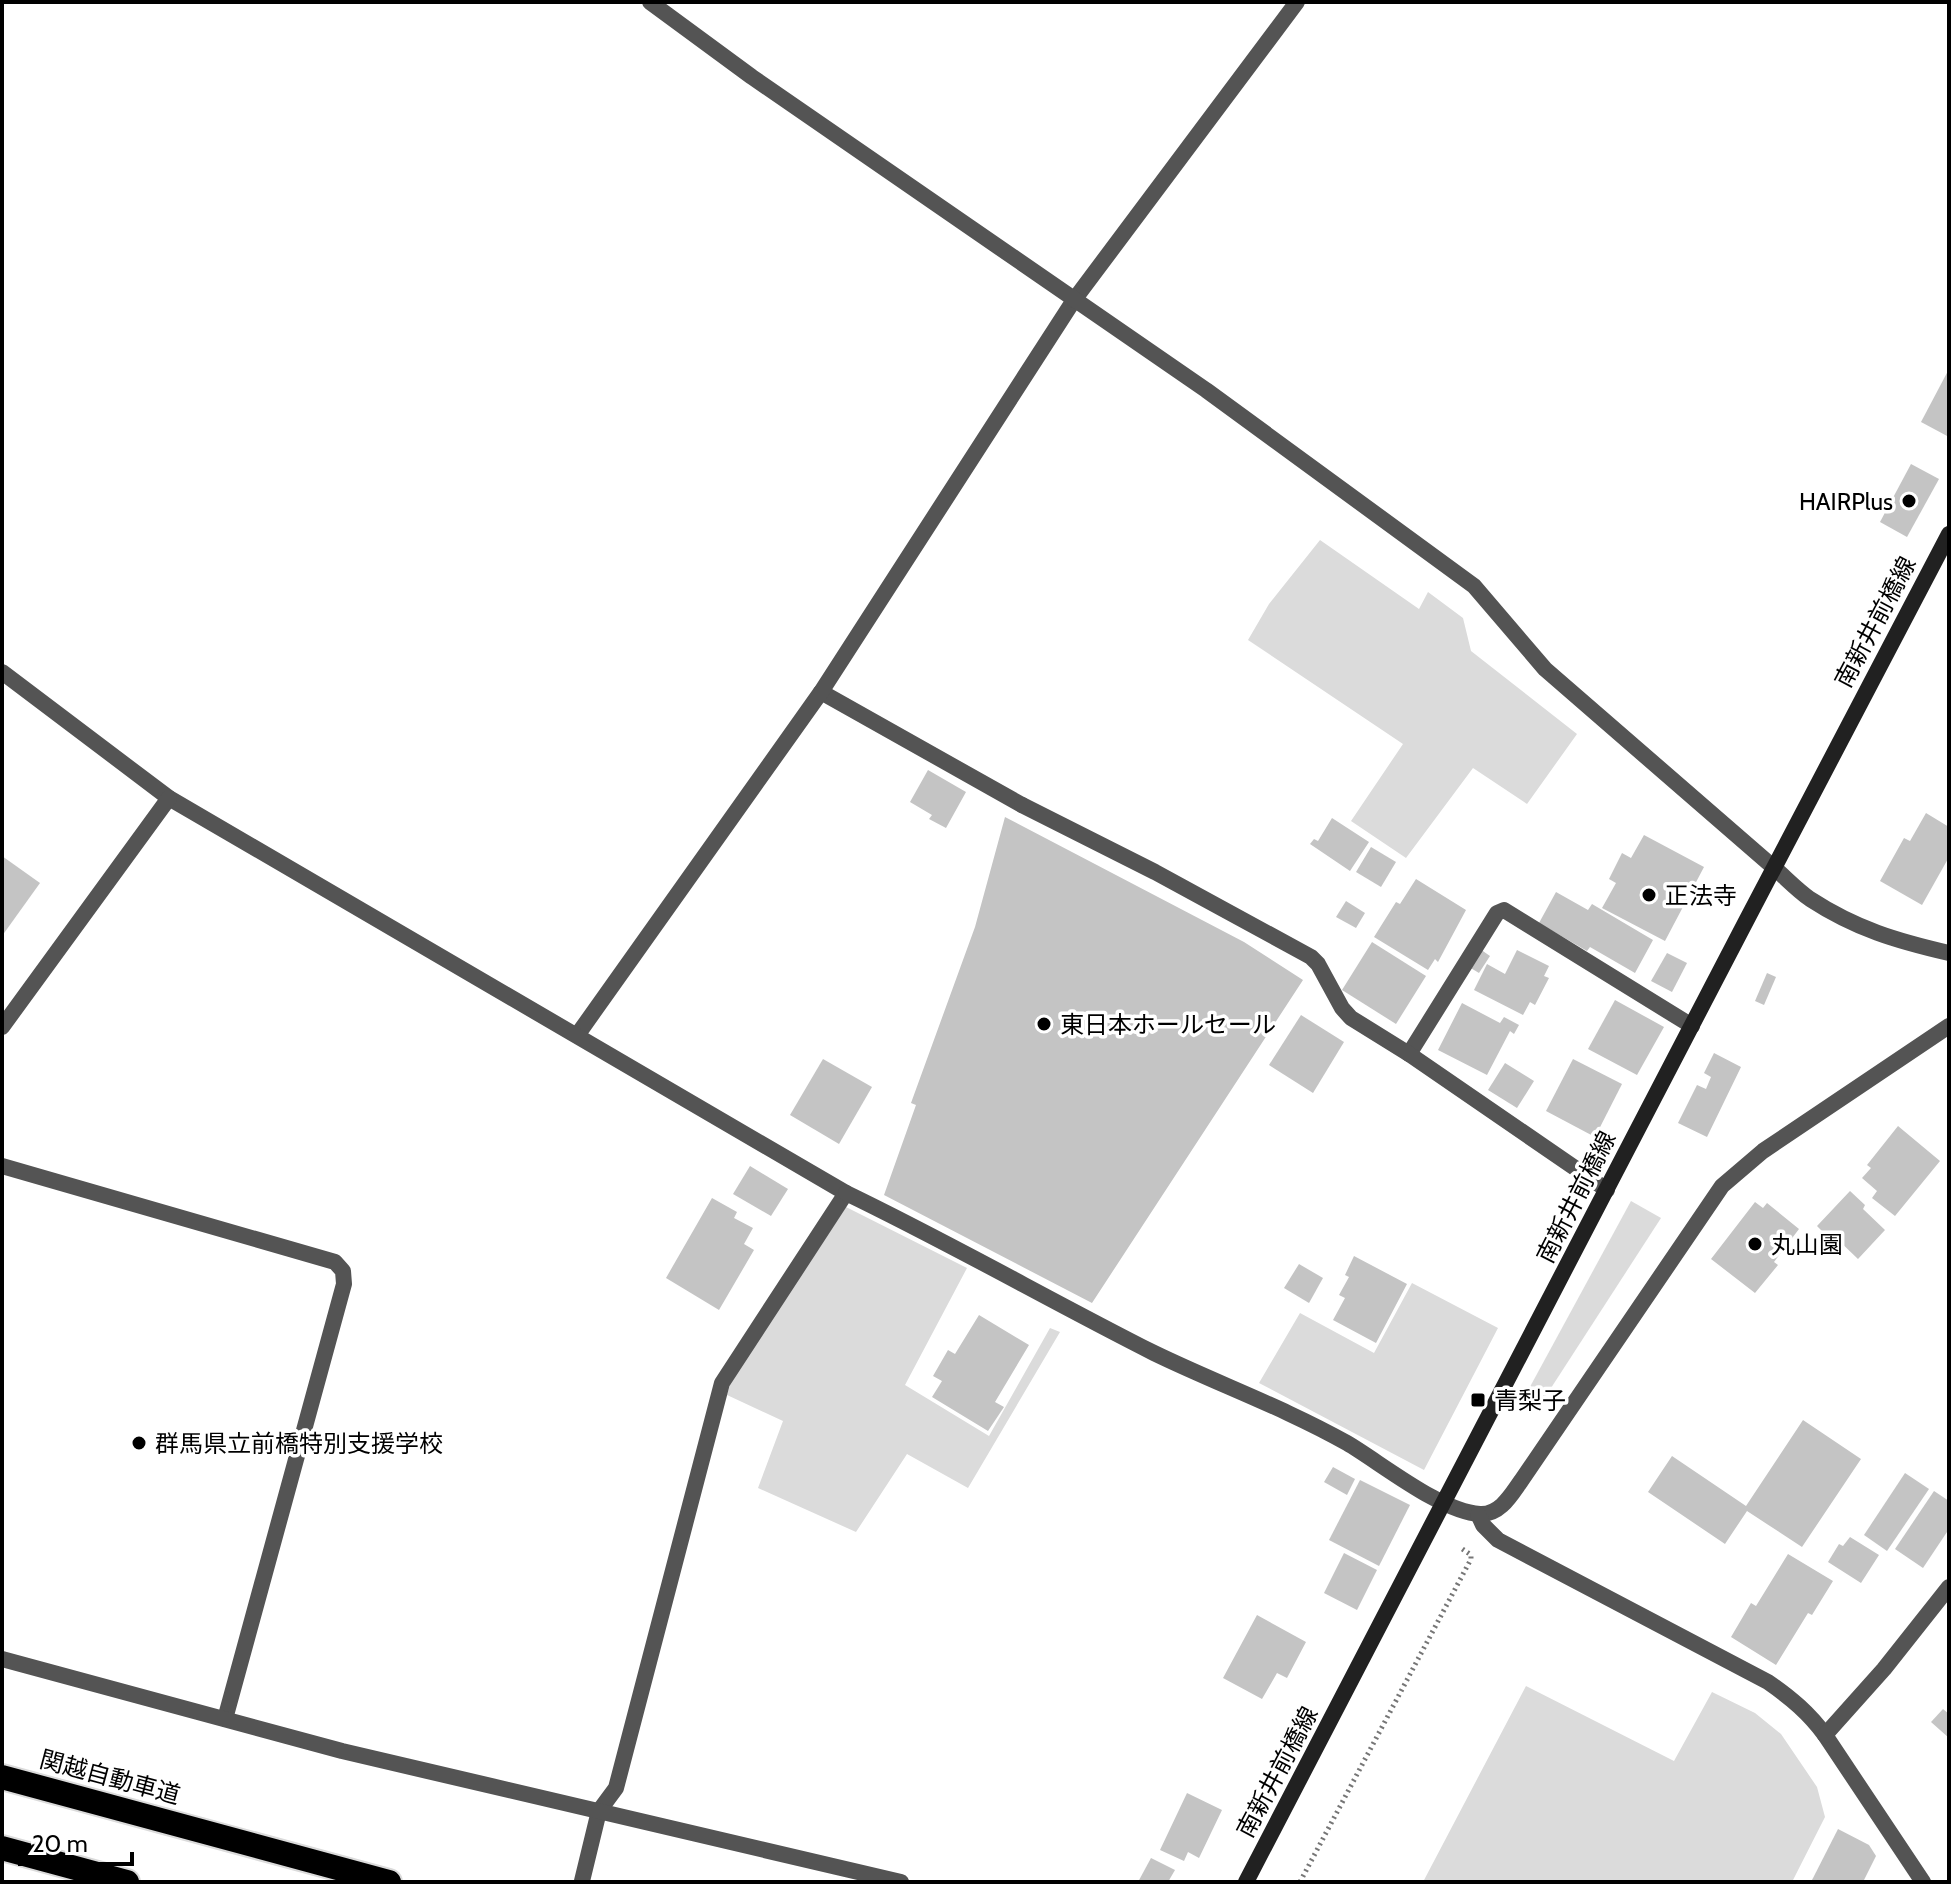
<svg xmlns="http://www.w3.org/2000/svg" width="1951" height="1884" font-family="Cabin,'Noto Sans JP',sans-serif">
  <rect width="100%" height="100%" fill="#fff"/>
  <g fill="#dbdbdb">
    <polygon points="1320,540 1419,609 1428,592 1463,618 1471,651 1577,734 1527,804 1473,768 1406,858 1351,821 1403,744 1248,640 1269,604"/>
    <polygon points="1631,1201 1661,1218 1540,1405 1525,1396"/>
    <polygon points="846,1207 967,1268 905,1385 989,1436 1050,1328 1060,1332 968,1488 907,1454 856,1532 758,1488 783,1421 727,1395 732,1378"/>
    <polygon points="1412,1283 1498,1328 1424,1470 1259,1383 1300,1313 1374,1353"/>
    <polygon points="1526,1686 1674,1761 1712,1692 1755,1713 1781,1734 1817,1787 1825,1817 1792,1882 1423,1882"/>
  </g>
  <g fill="#c4c4c4">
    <polygon points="1949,369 1949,437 1921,422"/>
    <polygon points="1911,464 1939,479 1907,537 1880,522"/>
    <polygon points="928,770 966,792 946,828 929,819 932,815 910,802"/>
    <polygon points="1926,813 1949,827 1949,857 1922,905 1880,881 1904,838 1910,841"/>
    <polygon points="1005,817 1244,942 1303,980 1092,1303 884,1195 916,1105 911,1103 975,927"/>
    <polygon points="1332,818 1369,842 1350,871 1310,844 1314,839 1318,841"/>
    <polygon points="1644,835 1704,867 1665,941 1602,908 1616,883 1609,879 1622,853 1631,858"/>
    <polygon points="1371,847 1396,862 1381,887 1356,872"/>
    <polygon points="2,856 40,883 2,936"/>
    <polygon points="1416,879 1466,910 1438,962 1435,959 1428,970 1374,937 1396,902 1400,904"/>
    <polygon points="1556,892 1588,910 1592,904 1653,940 1635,973 1590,947 1587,951 1539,923"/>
    <polygon points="1346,901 1365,913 1356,928 1336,917"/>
    <polygon points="1372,942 1426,976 1396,1024 1342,990"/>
    <polygon points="1480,949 1490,956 1479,973 1469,967"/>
    <polygon points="1517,950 1549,966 1544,976 1549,978 1535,1005 1530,1002 1523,1015 1474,990 1487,964 1505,974"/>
    <polygon points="1667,953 1687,963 1672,992 1651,981"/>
    <polygon points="1767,973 1776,977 1764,1005 1755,1001"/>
    <polygon points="1615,1000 1664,1027 1637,1075 1588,1049"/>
    <polygon points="1462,1003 1500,1023 1504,1017 1519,1025 1514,1034 1510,1031 1487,1075 1438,1050"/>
    <polygon points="1301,1015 1344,1042 1313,1093 1269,1065"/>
    <polygon points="1714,1053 1741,1067 1707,1137 1678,1123 1697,1085 1706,1089 1711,1077 1704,1073"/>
    <polygon points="823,1059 872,1087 839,1144 790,1115"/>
    <polygon points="1573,1059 1622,1084 1595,1137 1546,1111"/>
    <polygon points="1505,1063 1534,1081 1517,1108 1488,1090"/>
    <polygon points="1898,1126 1940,1161 1895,1216 1872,1198 1877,1191 1862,1178 1871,1168 1867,1165"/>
    <polygon points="750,1166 788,1189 771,1216 733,1194"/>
    <polygon points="1850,1191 1865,1205 1863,1209 1885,1230 1858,1259 1834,1236 1830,1239 1817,1226"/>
    <polygon points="712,1198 737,1212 734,1218 753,1228 744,1244 754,1250 719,1310 666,1278"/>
    <polygon points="1755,1202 1763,1208 1767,1203 1799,1229 1774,1262 1778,1265 1755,1293 1711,1259"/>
    <polygon points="1354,1256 1407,1284 1376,1343 1333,1320 1345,1298 1339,1295 1349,1277 1345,1275"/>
    <polygon points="1299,1264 1323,1278 1309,1303 1284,1288"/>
    <polygon points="979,1315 1029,1345 995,1402 1004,1407 988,1431 932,1397 942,1381 933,1376 948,1350 955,1354"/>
    <polygon points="1803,1420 1861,1459 1802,1547 1747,1511 1725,1544 1648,1492 1672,1456 1746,1506"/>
    <polygon points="1333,1467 1355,1479 1347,1495 1324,1482"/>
    <polygon points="1905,1473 1929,1489 1887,1551 1864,1535"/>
    <polygon points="1360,1480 1410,1505 1379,1566 1329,1540"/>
    <polygon points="1934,1491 1949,1501 1949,1529 1923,1568 1895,1549"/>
    <polygon points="1850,1537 1879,1555 1861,1583 1828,1562 1839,1544 1843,1546"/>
    <polygon points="1344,1553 1377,1570 1357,1610 1324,1593"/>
    <polygon points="1788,1554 1833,1581 1812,1615 1808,1613 1776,1665 1731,1637 1751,1603 1756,1606"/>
    <polygon points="1257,1615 1306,1642 1287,1678 1277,1673 1262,1699 1223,1678"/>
    <polygon points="1943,1709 1949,1714 1949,1738 1931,1722"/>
    <polygon points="1187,1793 1222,1810 1199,1858 1188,1852 1184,1861 1160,1850"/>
    <polygon points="1838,1829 1869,1845 1876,1856 1863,1882 1811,1882"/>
    <polygon points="1151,1858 1175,1870 1168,1882 1138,1882"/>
  </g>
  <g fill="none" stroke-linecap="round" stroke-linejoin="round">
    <g stroke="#dbdbdb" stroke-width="28">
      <g id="motorway">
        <polyline points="2,1777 389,1882"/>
        <polyline points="2,1848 127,1882"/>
      </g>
    </g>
    <polyline stroke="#767676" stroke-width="5" stroke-dasharray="2 4" stroke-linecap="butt" points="1300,1882 1471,1559 1471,1555 1461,1548"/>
    <g stroke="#545454" stroke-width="16">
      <polyline points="821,692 1022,805"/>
      <polyline points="578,1034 821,692 1074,300"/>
      <polyline points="1409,1054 1497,913 1504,910 1692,1026"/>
    </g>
    <g stroke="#545454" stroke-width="16">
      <polyline points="1074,300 1297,2"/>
      <polyline points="2,672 169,798 846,1193 722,1383 616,1788 599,1811 582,1881"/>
      <polyline points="1022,805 1155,872 1311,957 1318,964 1342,1008 1351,1018 1409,1054 1607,1190"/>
      <path d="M1772 866C1785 877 1797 890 1810 899 1856 929 1897 941 1949 953"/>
      <polyline points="2,1027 169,798"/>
      <polyline points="2,1166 335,1262 343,1271 344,1284 225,1719"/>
      <path d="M846 1193C950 1243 1051 1301 1154 1353 1218 1384 1285 1408 1347 1443 1381 1463 1441 1512 1480 1514 1500 1515 1511 1495 1521 1481L1722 1186 1763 1151 1949 1026"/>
      <path d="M1478 1514 1483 1525 1498 1540 1768 1682C1791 1698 1809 1713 1825 1735L1923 1882"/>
      <polyline points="2,1659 342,1751 901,1882"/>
      <polyline points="1825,1735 1884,1669 1949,1587"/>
    </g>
    <polyline stroke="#545454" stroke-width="16" points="650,2 752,77 1206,390 1474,586 1545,669 1772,866"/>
    <path stroke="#212121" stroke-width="16" d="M1246 1882C1482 1434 1712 982 1949 534"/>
    <use href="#motorway" stroke="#000" stroke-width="24"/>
  </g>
  <g fill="#000" stroke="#fff" stroke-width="3">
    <circle cx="1909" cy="501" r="8"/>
    <circle cx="1649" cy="895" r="8"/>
    <circle cx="1044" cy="1024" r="8"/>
    <circle cx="1755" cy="1244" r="8"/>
    <rect x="1470" y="1392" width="16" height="16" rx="4"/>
    <circle cx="139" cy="1443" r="8"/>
  </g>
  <g text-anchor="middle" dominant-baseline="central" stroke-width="7" stroke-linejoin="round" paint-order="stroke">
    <g font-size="24" fill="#000" stroke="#fff" text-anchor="start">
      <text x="1893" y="501" text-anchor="end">HAIRPlus</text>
      <text x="1665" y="895">正法寺</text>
      <text x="1060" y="1024">東日本ホールセール</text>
      <text x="1771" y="1244">丸山園</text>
      <text x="1494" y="1400">青梨子</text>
      <text x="155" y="1443">群馬県立前橋特別支援学校</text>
    </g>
    <g font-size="24" fill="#000" stroke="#fff">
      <text transform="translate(1875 622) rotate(-62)">南新井前橋線</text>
      <text transform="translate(1576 1197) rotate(-63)">南新井前橋線</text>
      <text transform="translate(1277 1772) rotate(-62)">南新井前橋線</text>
      <text transform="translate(110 1777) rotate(15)">関越自動車道</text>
    </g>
  </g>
  <rect width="1951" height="1884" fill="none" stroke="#000000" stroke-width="8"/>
  <path d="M20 1852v12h112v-12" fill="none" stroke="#000000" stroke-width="4"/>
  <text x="32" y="1852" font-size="24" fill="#000000" stroke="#ffffff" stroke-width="6" paint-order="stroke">20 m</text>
</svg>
